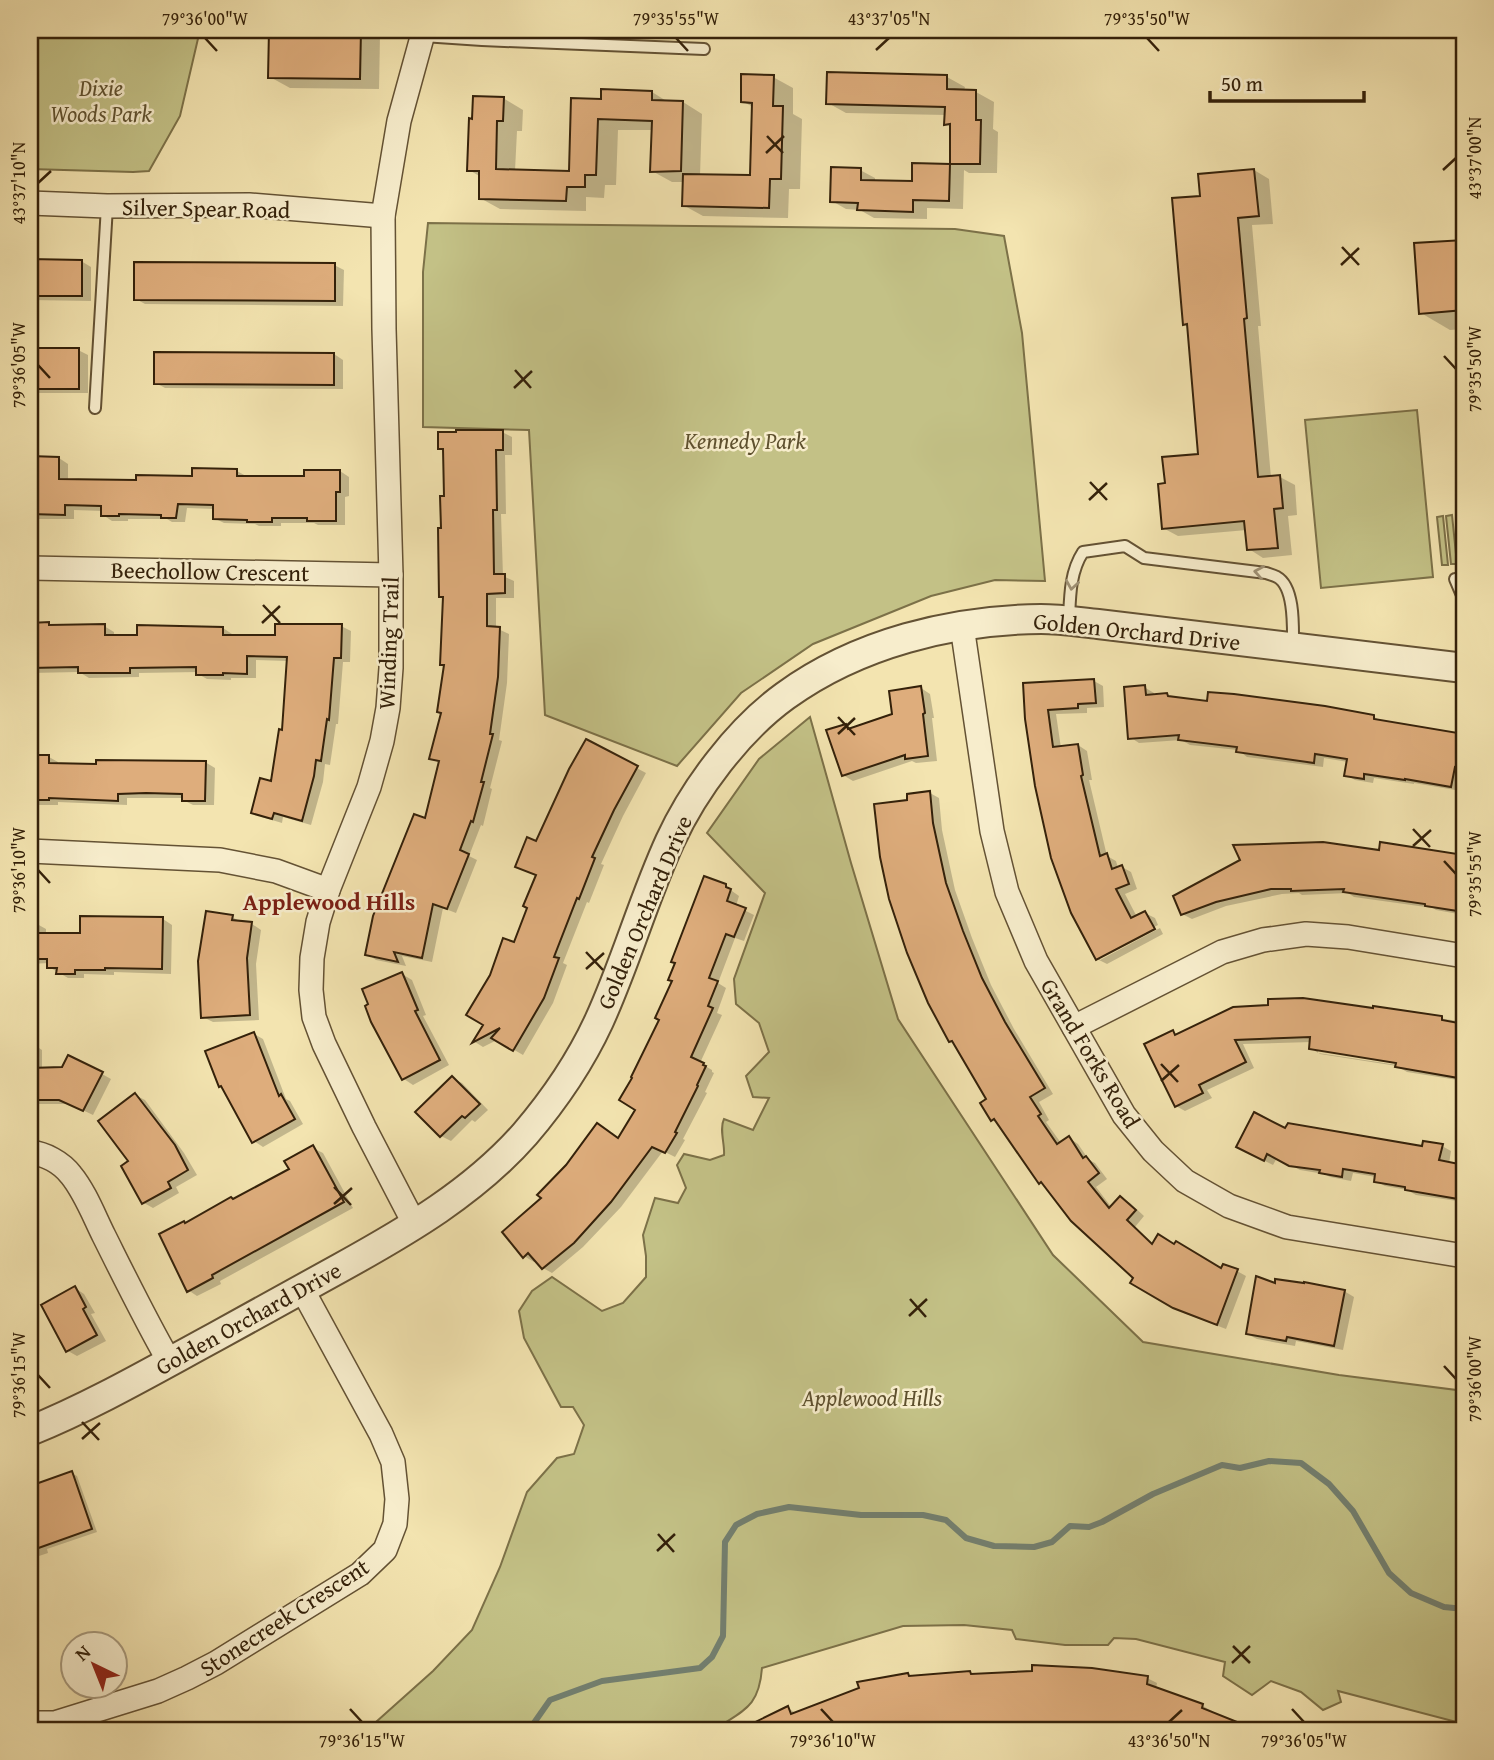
<svg xmlns="http://www.w3.org/2000/svg" width="1494" height="1760" font-family="'Gentium Book Plus',serif">
  <rect width="100%" height="100%" fill="#f3e4b0"/>
  <filter id="stains"><feTurbulence type="fractalNoise" baseFrequency=".00286" numOctaves="4"/><feColorMatrix values="0 0 0 0 .2 0 0 0 0 .09 0 0 0 0 .02 0 0 0 .5 -.17"/></filter>
  <radialGradient id="worn" r=".72"><stop offset=".6" stop-color="#630" stop-opacity="0"/><stop offset="1" stop-color="#630" stop-opacity=".3"/></radialGradient>
  <g fill="#c3c186" stroke="#7c7148" stroke-width="2">
    <polygon points="30,30 200,30 180,116 149,171 133,172 30,169"/>
    <polygon points="428,223 955,229 1004,236 1022,333 1045,581 995,580 931,596 813,644 741,693 677,766 545,715 529,430 423,427 423,272"/>
    <polygon points="1417,410 1433,577 1321,588 1305,420"/>
    <polygon points="1452,515 1457,564 1451,564 1446,516"/>
    <polygon points="1443,516 1448,565 1442,565 1437,517"/>
    <path d="M810 717 851 863 898 1019 1053 1255 1143 1342 1339 1375 1464 1391V1724L1338 1691 1341 1702 1323 1710 1301 1692 1271 1681 1252 1695 1223 1676 1225 1662 1136 1639 1114 1638 1108 1645H1065L1016 1639 1012 1630 964 1625 903 1626 762 1668C759 1708 743 1710 714 1730H367L433 1671 472 1630 500 1567 527 1492 557 1458 574 1454 584 1425 573 1407H561L524 1338 519 1311 532 1291 552 1277 602 1311 623 1303 646 1277V1256L643 1235 655 1198 678 1203 686 1188 677 1165 684 1154 710 1160 724 1155C725 1144 719 1129 724 1119L753 1130 769 1098 753 1097 746 1076 769 1052 759 1023 736 1004 734 979 765 893 707 833 759 759Z"/>
  </g>
  <g fill="#0003" fill-rule="evenodd">
    <polygon points="271,30 370,30 380,36 379,89 290,88 270,77"/>
    <polygon points="773,77 793,88 793,114 802,119 800,189 789,189 788,218 703,216 683,205 684,182 672,182 652,171 654,130 618,130 616,185 605,185 604,198 586,197 586,211 500,209 480,198 481,177 469,170 503,98 523,110 522,131 517,131 515,171 570,172 602,101 652,92 668,102 683,102 702,114 700,176 752,177 753,107 742,101"/>
    <polygon points="947,77 965,87 964,91 976,92 994,102 993,129 998,132 997,173 969,173 964,170 963,209 927,208 927,219 874,218 860,210 846,209 832,201 860,170 875,178 875,182 914,183 914,165 951,165 952,127 946,124 946,115 846,113 828,103"/>
    <polygon points="1254,170 1269,179 1273,224 1252,225 1261,326 1258,326 1271,478 1280,477 1295,485 1297,515 1288,516 1292,555 1263,558 1249,549 1247,530 1178,536 1163,528 1167,485 1200,455 1189,326 1185,324 1201,197"/>
    <polygon points="1464,242 1464,329 1450,330 1421,313 1416,245"/>
    <polygon points="30,261 81,261 91,267 91,301 30,300"/>
    <polygon points="334,265 344,270 343,306 145,304 136,299"/>
    <polygon points="30,350 78,350 88,355 88,393 30,393"/>
    <polygon points="334,354 343,360 343,389 165,388 156,383"/>
    <polygon points="502,432 512,437 512,455 505,455 506,514 501,514 503,576 514,581 514,598 496,598 496,628 509,634 507,683 499,740 502,741 490,788 492,789 483,826 481,825 469,856 477,860 456,913 443,908 432,962 402,956 406,966 376,960 367,954 426,820 440,763 431,758 443,713 445,666 442,529 446,497 445,451 440,448"/>
    <polygon points="30,458 59,458 68,464 68,481 138,482 193,478 237,471 246,476 306,478 340,471 349,477 349,496 345,497 345,525 318,525 314,523 281,523 281,526 259,526 255,524 224,523 214,518 215,509 187,508 185,522 172,522 167,519 128,519 128,521 112,521 103,515 103,511 74,510 74,519 30,519"/>
    <polygon points="49,624 52,626 104,626 114,632 114,636 139,636 223,628 232,634 232,637 276,637 341,626 351,631 350,662 343,662 338,724 336,724 330,765 325,764 323,782 311,825 283,817 282,823 262,817 253,812 273,784 284,732 288,661 256,660 256,678 231,678 231,680 207,679 198,674 198,672 139,673 139,677 89,678 79,672 30,673 30,625"/>
    <polygon points="1094,681 1103,686 1104,707 1087,708 1087,713 1056,714 1061,748 1078,745 1087,751 1092,780 1089,780 1107,856 1116,861 1118,868 1122,867 1131,872 1137,889 1125,894 1137,917 1145,913 1155,918 1158,925 1100,956 1100,960 1160,928 1163,934 1107,964 1097,959 1027,718"/>
    <polygon points="1144,687 1154,693 1154,696 1167,695 1174,699 1374,717 1383,722 1464,736 1464,786 1462,786 1461,791 1414,783 1414,784 1374,778 1373,783 1355,780 1346,775 1348,762 1324,758 1323,767 1247,757 1238,750 1190,745 1181,740 1139,743 1130,737"/>
    <polygon points="921,688 930,694 934,718 932,718 937,761 916,763 912,761 853,781 843,775 846,726 852,729 894,715"/>
    <polygon points="586,741 646,773 623,816 601,864 604,865 589,903 587,902 563,963 567,965 553,1003 523,1055 497,1040 483,1047 475,1042 485,1024 529,908 537,876 517,867 537,843"/>
    <polygon points="30,757 49,757 58,762 58,765 205,762 215,768 214,805 193,805 183,800 183,798 127,798 127,805 58,802 58,805 38,805 30,800"/>
    <polygon points="930,793 939,798 942,830 955,890 972,938 991,985 1014,1029 1053,1094 1039,1102 1049,1120 1046,1122 1061,1143 1069,1138 1078,1144 1089,1160 1095,1163 1107,1179 1096,1187 1112,1208 1121,1198 1130,1203 1144,1216 1135,1227 1154,1245 1222,1270 1237,1271 1246,1276 1226,1329 1184,1313 1132,1283 1135,1278 1046,1186 1040,1183 998,1123 992,1120 988,1100 957,1045 950,1041 909,802"/>
    <polygon points="1382,844 1464,857 1464,915 1436,910 1433,908 1354,897 1348,893 1302,895 1299,893 1282,894 1226,906 1192,919 1182,914 1176,897 1380,852"/>
    <polygon points="725,886 739,896 736,906 754,915 744,941 735,938 718,983 726,988 717,1013 722,1015 700,1063 712,1070 712,1072 714,1073 705,1092 707,1093 683,1139 685,1140 675,1157 663,1151 621,1207 583,1247 552,1273 543,1268 536,1260 534,1262 524,1256 619,1140 637,1109"/>
    <polygon points="232,917 243,923 252,924 261,930 256,964 259,1020 213,1022 203,1017"/>
    <polygon points="163,919 172,925 171,974 114,972 114,975 84,974 84,978 68,978 49,967 49,963 30,964 30,924 37,924 46,929 46,935 82,935"/>
    <polygon points="402,974 412,980 426,1015 423,1016 449,1065 413,1085 404,1079"/>
    <path d="M1375 1008 1464 1022V1081L1407 1072 1397 1066 1320 1054 1310 1048 1312 1042 1243 1044 1254 1068 1207 1090 1212 1098 1185 1111 1176 1106 1173 1032 1179 1036 1375 1010ZM1318 1049 1405 1062 1404 1066 1318 1053Z"/>
    <polygon points="254,1034 263,1039 286,1099 290,1101 303,1124 263,1147 254,1141 224,1088 220,1086"/>
    <polygon points="30,1044 33,1044 42,1050 42,1069 102,1074 111,1079 93,1115 70,1104 30,1104"/>
    <polygon points="452,1078 462,1083 488,1110 475,1122 472,1120 451,1141 441,1136 418,1112"/>
    <polygon points="135,1095 145,1100 184,1153 197,1175 176,1187 179,1193 153,1208 144,1203 131,1162"/>
    <polygon points="1286,1130 1423,1148 1442,1146 1451,1151 1449,1164 1464,1166 1464,1202 1416,1195 1407,1190 1385,1186 1376,1181 1376,1177 1353,1173 1351,1181 1330,1177 1324,1174 1300,1170 1277,1158 1273,1165 1247,1152"/>
    <polygon points="313,1148 323,1153 353,1208 220,1281 221,1284 197,1296 188,1290 186,1224 291,1170"/>
    <polygon points="1276,1286 1344,1291 1354,1297 1343,1350 1296,1341 1295,1346 1257,1339 1247,1334"/>
    <polygon points="75,1288 84,1294 95,1313 91,1314 106,1341 77,1356 68,1351"/>
    <polygon points="71,1473 77,1476 97,1532 47,1549 48,1553 30,1559 30,1503 58,1494"/>
    <polygon points="970,1673 974,1676 1147,1678 1157,1683 1156,1689 1203,1706 1212,1711 1211,1713 1252,1730 743,1730 788,1708 797,1714 908,1675 913,1677"/>
  </g>
  <g fill="none" stroke-linecap="round" stroke-linejoin="round">
    <polyline stroke="#737f6f" stroke-width="6" points="529,1730 550,1700 602,1681 700,1668 712,1657 723,1636 725,1542 736,1525 757,1514 789,1507 861,1515 923,1515 946,1520 966,1538 994,1546 1034,1547 1052,1542 1070,1526 1089,1527 1102,1522 1153,1494 1222,1465 1240,1468 1269,1461 1301,1463 1329,1484 1353,1511 1389,1573 1411,1593 1444,1607 1464,1609"/>
  </g>
  <g fill="#dead7c" stroke="#34210a" stroke-width="2">
    <polygon points="269,30 361,30 360,79 268,78"/>
    <polygon points="827,72 947,75 947,89 976,90 976,120 981,120 980,164 950,164 950,124 944,125 945,107 826,104"/>
    <polygon points="741,74 774,75 773,106 783,106 781,179 770,179 769,208 682,206 683,174 750,175 752,103 741,102"/>
    <polygon points="601,89 652,91 652,100 683,101 681,171 650,172 652,121 598,119 596,175 585,175 585,187 567,187 566,201 479,199 479,171 467,171 469,118 472,119 473,96 504,97 503,121 497,121 496,169 569,171 571,98 601,99"/>
    <polygon points="912,163 950,164 949,201 913,200 913,212 857,210 858,203 830,202 831,167 861,168 861,180 912,181"/>
    <polygon points="1254,169 1259,216 1238,218 1247,318 1244,319 1258,477 1280,475 1283,508 1274,509 1278,548 1247,550 1244,521 1162,529 1158,484 1165,483 1162,457 1198,454 1187,324 1183,325 1172,198 1200,196 1198,174"/>
    <polygon points="1464,240 1464,310 1419,314 1414,243"/>
    <polygon points="30,259 82,260 82,296 30,296"/>
    <polygon points="134,262 335,263 335,301 134,300"/>
    <rect x="30" y="348" width="49" height="41"/>
    <polygon points="154,352 334,353 334,385 154,384"/>
    <polygon points="456,430 503,430 503,450 496,450 497,510 493,510 494,574 505,574 505,593 487,594 487,626 500,627 498,677 490,734 493,734 481,782 484,782 473,822 471,821 460,850 469,854 447,909 433,904 422,958 394,952 398,962 365,955 373,916 414,814 425,818 439,761 429,759 441,713 437,712 444,665 440,665 443,597 439,597 438,528 441,528 440,496 444,496 443,449 438,449 438,432 456,432"/>
    <polygon points="30,456 59,457 59,479 136,480 136,475 192,476 192,468 237,469 237,476 304,476 304,470 340,470 340,492 336,492 336,521 307,521 307,518 272,518 272,522 247,522 247,520 213,519 213,505 178,504 176,518 161,518 161,515 119,514 119,516 101,516 101,506 65,505 65,515 30,514"/>
    <polygon points="49,622 49,625 105,624 105,635 137,635 137,625 223,627 223,635 275,635 275,624 342,624 341,658 334,658 329,720 327,719 321,761 316,760 314,776 302,821 274,813 272,819 251,813 260,778 271,781 279,729 282,730 287,657 247,656 247,674 223,673 223,675 196,675 196,667 130,668 130,673 78,673 78,667 30,668 30,623"/>
    <polygon points="1094,679 1096,703 1078,704 1078,708 1048,710 1053,747 1078,744 1083,775 1081,776 1100,856 1107,853 1112,869 1122,865 1129,884 1116,889 1131,918 1145,911 1155,929 1096,960 1071,913 1051,858 1035,786 1025,719 1023,683"/>
    <polygon points="1145,685 1146,695 1167,693 1168,696 1207,701 1208,692 1234,694 1325,706 1374,715 1374,719 1464,734 1464,753 1461,768 1455,767 1451,787 1405,779 1405,780 1364,774 1364,779 1344,776 1347,759 1315,754 1314,763 1236,752 1237,747 1178,740 1179,735 1128,739 1124,687"/>
    <polygon points="921,686 925,713 923,714 928,756 905,759 905,755 842,776 826,730 846,724 848,729 892,714 889,691"/>
    <polygon points="586,739 638,766 614,810 592,857 595,858 579,899 577,898 554,957 559,958 544,998 513,1051 491,1038 500,1028 472,1043 483,1025 466,1015 490,975 503,938 514,942 527,908 523,906 536,875 515,867 527,837 536,841 569,769"/>
    <polygon points="30,755 49,755 49,763 96,764 96,760 206,761 205,801 182,801 182,794 146,793 118,794 118,801 49,798 49,800 30,800"/>
    <polygon points="930,791 933,823 946,883 963,931 982,978 1005,1022 1045,1088 1030,1097 1041,1114 1038,1116 1057,1144 1069,1136 1083,1158 1086,1156 1099,1173 1088,1182 1109,1208 1120,1196 1136,1210 1127,1220 1152,1244 1158,1234 1174,1244 1176,1241 1221,1268 1223,1264 1238,1269 1217,1325 1173,1308 1130,1283 1133,1278 1071,1221 1041,1182 1039,1184 994,1119 991,1121 980,1103 986,1099 952,1041 949,1042 928,1003 907,953 889,899 880,857 874,804 907,800 907,794"/>
    <polygon points="1323,842 1379,850 1380,842 1464,855 1464,912 1425,906 1425,904 1343,892 1344,889 1291,891 1291,889 1271,889 1216,902 1181,915 1173,896 1240,860 1233,845"/>
    <polygon points="704,876 726,884 726,887 731,889 727,901 746,908 734,937 726,934 709,978 718,981 708,1006 713,1008 691,1057 704,1063 703,1065 706,1066 697,1085 698,1086 675,1132 677,1133 665,1153 652,1147 611,1202 574,1243 542,1269 528,1253 523,1258 502,1232 541,1198 537,1195 566,1165 597,1123 618,1138 635,1110 619,1100 632,1078 631,1077 659,1020 655,1018 672,981 668,980 675,963 671,962"/>
    <polygon points="206,911 233,915 232,920 252,922 247,958 250,1015 201,1018 198,961"/>
    <polygon points="80,916 163,917 162,969 105,968 105,970 75,970 75,974 56,974 57,968 47,968 47,959 30,959 30,933 80,933"/>
    <polygon points="402,972 418,1010 415,1011 440,1060 402,1080 371,1022 365,1006 368,1004 362,989"/>
    <polygon points="1303,998 1373,1008 1373,1006 1442,1016 1442,1020 1464,1024 1464,1079 1395,1067 1396,1063 1309,1049 1310,1037 1235,1040 1246,1062 1199,1085 1203,1093 1175,1107 1144,1044 1173,1030 1175,1035 1233,1007 1268,1005 1268,999"/>
    <polygon points="254,1032 279,1096 281,1094 295,1119 252,1143 221,1086 219,1087 205,1051"/>
    <polygon points="68,1055 103,1072 83,1111 59,1100 30,1100 30,1068 62,1067"/>
    <polygon points="452,1076 480,1104 465,1118 462,1116 440,1137 415,1112"/>
    <polygon points="135,1093 175,1145 188,1170 168,1182 171,1188 142,1204 121,1166 128,1161 98,1121"/>
    <polygon points="1254,1112 1285,1128 1288,1123 1422,1146 1423,1141 1443,1144 1439,1160 1464,1165 1464,1200 1405,1190 1405,1187 1374,1182 1375,1174 1343,1169 1342,1177 1319,1173 1320,1170 1289,1166 1267,1154 1264,1161 1236,1147"/>
    <polygon points="313,1145 344,1202 212,1275 213,1278 187,1292 159,1234 184,1221 185,1223 231,1197 233,1199 289,1169 284,1161"/>
    <polygon points="1256,1276 1275,1283 1275,1279 1304,1283 1304,1282 1345,1290 1334,1346 1287,1337 1286,1341 1246,1334"/>
    <polygon points="75,1286 86,1307 83,1309 97,1335 66,1352 41,1305"/>
    <polygon points="72,1471 92,1529 30,1551 30,1486"/>
    <polygon points="1032,1665 1092,1668 1148,1676 1147,1684 1203,1704 1202,1708 1257,1730 739,1730 788,1706 791,1714 859,1688 857,1682 908,1673 909,1676 970,1671 971,1674 1032,1671"/>
  </g>
  <g fill="none" stroke-linecap="round" stroke-linejoin="round">
    <g stroke="#645234" stroke-width="14">
      <g id="service">
        <polyline points="423,36 482,40 704,49"/>
        <polyline points="95,408 107,206"/>
        <polyline points="1455,579 1464,600"/>
        <path d="M1069 619C1070 596 1070 572 1083 552L1125 546 1144 558 1266 573C1269 574 1273 575 1277 577 1295 587 1293 628 1293 647"/>
      </g>
    </g>
    <g stroke="#645234" stroke-width="26">
      <g id="minor">
        <polyline points="30,203 107,206 249,205 383,216"/>
        <polyline points="30,568 391,575"/>
        <polyline points="962,626 992,831 1007,892 1036,961 1124,1115 1153,1151 1185,1181 1229,1206 1287,1227 1464,1256"/>
        <polyline points="30,851 220,860 276,871 328,890"/>
        <polyline points="1074,1027 1222,952 1263,940 1306,934 1348,937 1464,956"/>
        <path d="M30 1152C45 1154 61 1162 71 1175 85 1192 94 1216 104 1236 125 1278 146 1321 169 1361"/>
        <polyline points="415,1225 364,1127 324,1044 314,1017 311,990 312,958 318,922 328,890 369,787 382,741 388,708 391,668 391,575 384,329 383,216 399,121 424,30"/>
        <polyline points="30,1723 55,1723 158,1691 187,1678 216,1663 360,1574 385,1550 395,1524 397,1499 393,1462 381,1434 302,1289"/>
      </g>
    </g>
    <g stroke="#645234" stroke-width="32">
      <path id="tertiary" d="M30 1431C94 1405 154 1370 215 1337 257 1314 299 1291 340 1268 407 1231 474 1192 525 1134 554 1100 580 1062 599 1021 626 962 643 900 670 841 694 789 738 730 785 696 858 643 952 620 1041 619 1060 619 1079 622 1098 624L1464 668"/>
    </g>
    <use href="#service" stroke="#f7edcc" stroke-width="10"/>
    <use href="#minor" stroke="#f7edcc" stroke-width="23"/>
    <use href="#tertiary" stroke="#f7edcc" stroke-width="28"/>
  </g>
  <defs><path id="oneway-chevron" d="M-2-3.5L2.5 0L-2 3.5" fill="none" stroke-width="1.6" stroke-linecap="round" stroke-linejoin="round" transform="scale(1.75)"/></defs>
  <g stroke="#9f9175">
    <use href="#oneway-chevron" transform="translate(1259 572) rotate(-170)"/>
    <use href="#oneway-chevron" transform="translate(1072 585) rotate(99)"/>
  </g>
  <path fill="none" stroke="#34210a" stroke-width="2.5" d="M205 38 217 51M676 38 688 51M1147 38 1159 51M876 50 889 38M767 136 783 153M766 153 784 136M1443 170 1456 158M38 183 51 171M1342 247 1359 265M1341 265 1359 248M1444 356 1456 369M38 365 50 378M515 370 531 388M514 388 532 371M1090 482 1107 500M1089 500 1107 483M263 605 280 623M262 623 280 606M838 717 855 735M838 734 855 718M1413 829 1430 847M1413 846 1431 830M1444 861 1456 874M38 870 50 883M586 952 603 970M586 969 604 953M1161 1064 1178 1082M1161 1081 1179 1065M334 1187 351 1205M334 1204 352 1188M910 1299 926 1317M909 1316 927 1299M1444 1366 1456 1379M38 1375 50 1388M82 1422 99 1440M82 1439 100 1423M658 1534 674 1552M657 1551 675 1534M1233 1646 1250 1663M1232 1663 1250 1646M350 1709 362 1722M821 1709 833 1722M1292 1709 1304 1722M1169 1722 1182 1710"/>
  <g text-anchor="middle" dominant-baseline="central" stroke-width="5" stroke-linejoin="round" paint-order="stroke">
    <g font-size="23" font-style="italic" fill="#5f512f" stroke="#f7edcc">
      <text x="101" y="87">Dixie<tspan x="101" dy="26">Woods Park</tspan></text>
      <text x="745" y="440">Kennedy Park</text>
      <text x="872" y="1397">Applewood Hills</text>
    </g>
    <g font-size="23" fill="#34210a" stroke="#f7edcc">
      <text transform="translate(206 208) rotate(1)">Silver Spear Road</text>
      <text transform="translate(210 571) rotate(1)">Beechollow Crescent</text>
      <text transform="translate(1137 631) rotate(6)">Golden Orchard Drive</text>
      <text transform="translate(388 643) rotate(-88)">Winding Trail</text>
      <text transform="translate(644 912) rotate(-67)">Golden Orchard Drive</text>
      <text transform="translate(1091 1053) rotate(59)">Grand Forks Road</text>
      <text transform="translate(248 1318) rotate(-29)">Golden Orchard Drive</text>
      <text transform="translate(284 1617) rotate(-33)">Stonecreek Crescent</text>
    </g>
    <g font-size="24" font-weight="bold" fill="#7a1f14" stroke="#f7edcc">
      <text x="329" y="901">Applewood Hills</text>
    </g>
  </g>
  <rect width="1494" height="1760" fill="none" stroke="#f3e4b0" stroke-width="77"/>
  <g transform="translate(94 1665) rotate(317)"><circle r="33" fill="#f7edcc" stroke="#a99b7e" stroke-width="2"/>
  <path d="M0-5L12 26L0 18L-12 26Z" fill="#8f2418"/>
  <text y="-10" font-size="19" font-weight="bold" text-anchor="middle" fill="#34210a">N</text>
  </g>
  <path d="M1210 91v10h154v-10" fill="none" stroke="#34210a" stroke-width="3.5"/>
  <text x="1221" y="91" font-size="21" fill="#34210a" stroke="#f7edcc" stroke-width="5" paint-order="stroke">50 m</text>
  <rect x="38" y="38" width="1418" height="1684" fill="none" stroke="#34210a" stroke-width="2.5"/>
  <g font-size="18" text-anchor="middle" fill="#34210a">
    <text x="205" y="25">79°36'00"W</text>
    <text x="676" y="25">79°35'55"W</text>
    <text x="889" y="25">43°37'05"N</text>
    <text x="1147" y="25">79°35'50"W</text>
    <text transform="translate(1475 158) rotate(-90)" y="6">43°37'00"N</text>
    <text transform="translate(19 183) rotate(-90)" y="6">43°37'10"N</text>
    <text transform="translate(19 365) rotate(-90)" y="6">79°36'05"W</text>
    <text transform="translate(1475 369) rotate(-90)" y="6">79°35'50"W</text>
    <text transform="translate(19 870) rotate(-90)" y="6">79°36'10"W</text>
    <text transform="translate(1475 874) rotate(-90)" y="6">79°35'55"W</text>
    <text transform="translate(19 1375) rotate(-90)" y="6">79°36'15"W</text>
    <text transform="translate(1475 1379) rotate(-90)" y="6">79°36'00"W</text>
    <text x="362" y="1747">79°36'15"W</text>
    <text x="833" y="1747">79°36'10"W</text>
    <text x="1169" y="1747">43°36'50"N</text>
    <text x="1304" y="1747">79°36'05"W</text>
  </g>
  <rect width="100%" height="100%" filter="url(#stains)"/>
  <rect width="100%" height="100%" fill="url(#worn)"/>
</svg>
